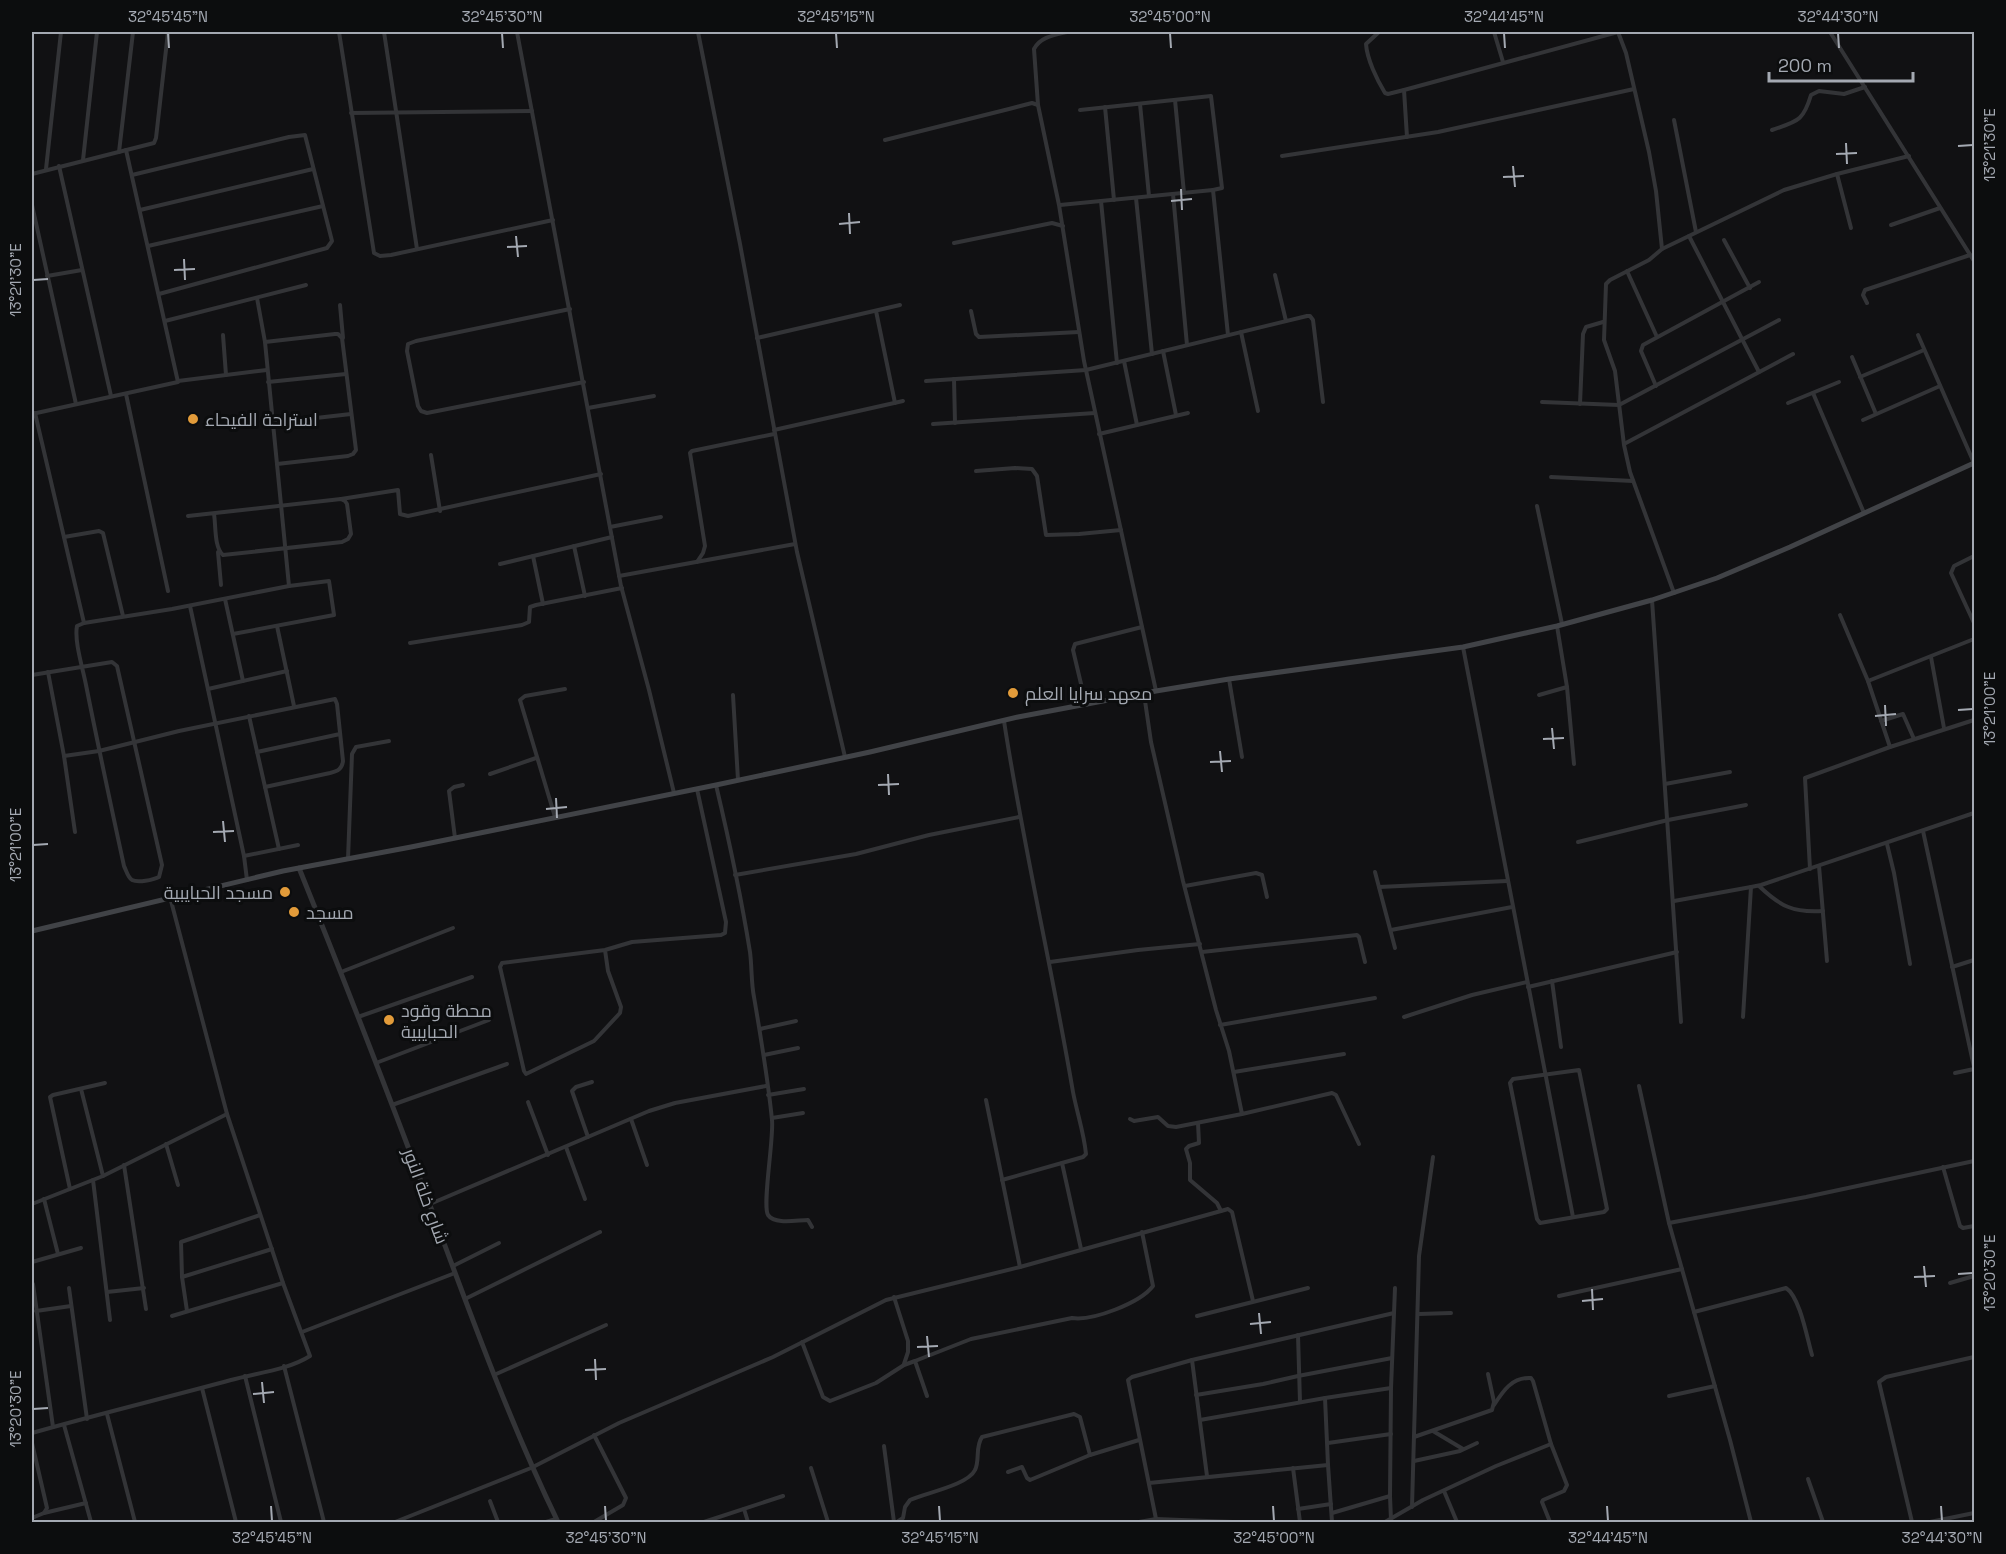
<svg xmlns="http://www.w3.org/2000/svg" width="2006" height="1554" font-family="'Space Grotesk',Cairo,sans-serif">
  <rect width="100%" height="100%" fill="#111113"/>
  <g fill="none" stroke-linecap="round" stroke-linejoin="round">
    <g stroke="#333437" stroke-width="4">
      <polyline points="339,32 374,253 380,256 391,255 553,220"/>
      <polyline points="384,32 417,249"/>
      <polyline points="517,32 621,586 649,690 674,793"/>
      <polyline points="698,32 740,244 797,552 845,757"/>
      <path d="M1379 32 1366 44C1367 59 1377 80 1385 93L1388 94 1404 90"/>
      <polyline points="1494,32 1503,62"/>
      <polyline points="1618,32 1626,53 1649,152 1656,191 1662,249"/>
      <polyline points="1830,32 1974,261"/>
      <polyline points="1175,100 1184,193"/>
      <polyline points="1140,104 1149,196"/>
      <path d="M1038 105 1034 49C1040 37 1054 35 1067 32"/>
      <polyline points="1105,107 1114,200"/>
      <polyline points="1080,110 1211,96 1222,188 1213,190"/>
      <polyline points="351,113 532,111"/>
      <polyline points="1674,120 1696,232"/>
      <path d="M1772 130C1797 121 1803 122 1811 95L1819 91 1844 94 1865 87"/>
      <polyline points="1407,137 1404,90 1618,32"/>
      <polyline points="885,140 1009,109 1032,103 1038,105 1059,205 1084,361 1156,691"/>
      <polyline points="119,152 133,32"/>
      <polyline points="1282,156 1438,132 1634,89"/>
      <polyline points="83,160 97,32"/>
      <polyline points="59,166 111,396"/>
      <polyline points="46,169 61,32"/>
      <polyline points="32,174 154,143 156,138 168,32"/>
      <polyline points="1837,174 1851,228"/>
      <polyline points="132,175 289,137 305,135 332,241 327,248 159,294"/>
      <polyline points="1173,194 1187,345"/>
      <polyline points="1136,198 1152,354"/>
      <polyline points="1101,201 1117,363"/>
      <polyline points="32,205 76,404"/>
      <polyline points="1060,205 1213,190 1228,335"/>
      <polyline points="140,210 313,169"/>
      <polyline points="1891,225 1940,208"/>
      <polyline points="1689,236 1759,372"/>
      <polyline points="1724,240 1750,288"/>
      <polyline points="954,243 1052,223 1063,226"/>
      <polyline points="148,246 323,206"/>
      <polyline points="1627,271 1657,337"/>
      <polyline points="1275,275 1286,321"/>
      <polyline points="47,276 82,270"/>
      <polyline points="257,298 265,342 289,586"/>
      <polyline points="1867,303 1863,295 1865,290 1970,255"/>
      <polyline points="340,305 343,338"/>
      <polyline points="570,309 416,341 408,344 407,351 418,406 421,411 427,413 584,382"/>
      <polyline points="876,311 895,403"/>
      <polyline points="971,311 976,334 979,337 1079,332"/>
      <polyline points="165,321 306,285"/>
      <polyline points="1241,332 1258,411"/>
      <polyline points="223,335 226,375"/>
      <polyline points="1918,335 1974,463"/>
      <polyline points="757,338 900,305"/>
      <polyline points="265,342 335,334 338,334 342,338 356,450 353,454 348,456 277,464"/>
      <polyline points="1163,351 1176,415"/>
      <polyline points="1852,357 1876,414"/>
      <polyline points="1124,361 1137,425"/>
      <polyline points="1860,377 1924,350"/>
      <polyline points="954,379 955,423"/>
      <polyline points="178,381 267,370"/>
      <polyline points="926,381 1086,370 1307,316 1310,316 1313,320 1323,402"/>
      <polyline points="268,382 346,374"/>
      <polyline points="1656,386 1641,351 1643,345 1759,282"/>
      <polyline points="1813,393 1864,513"/>
      <polyline points="126,394 168,591"/>
      <polyline points="1542,402 1619,405 1779,320"/>
      <polyline points="1788,403 1839,382"/>
      <polyline points="1580,404 1583,334 1586,327 1603,322"/>
      <polyline points="588,408 654,396"/>
      <polyline points="35,413 84,623 172,609 289,586 329,581 334,615 233,634"/>
      <polyline points="32,414 178,382 126,150"/>
      <polyline points="1863,420 1940,386"/>
      <polyline points="272,423 351,414"/>
      <polyline points="933,424 1095,413"/>
      <polyline points="774,430 903,401"/>
      <polyline points="1099,434 1188,413"/>
      <polyline points="1624,444 1793,354"/>
      <polyline points="431,455 440,511"/>
      <polyline points="976,471 1015,468 1032,469 1037,476 1046,535 1079,534 1121,530"/>
      <polyline points="1551,477 1633,481"/>
      <polyline points="341,499 398,490 400,514 408,516 601,474"/>
      <polyline points="1537,506 1562,624"/>
      <path d="M188 516 341 499 345 501 347 504 351 534 348 539 342 542 223 555C214 547 216 526 214 514"/>
      <polyline points="610,527 661,517"/>
      <polyline points="64,537 99,531 103,533 123,616"/>
      <polyline points="574,546 585,596"/>
      <polyline points="218,552 221,585"/>
      <polyline points="533,556 543,604"/>
      <polyline points="1974,556 1954,566 1951,573 1974,623"/>
      <polyline points="697,562 703,553 705,546 690,453 692,451 774,434"/>
      <polyline points="500,564 612,537"/>
      <polyline points="619,576 795,544"/>
      <polyline points="1674,593 1630,472 1624,445 1615,371 1604,340 1606,284 1610,280 1649,260 1662,249 1784,190 1837,174 1909,156"/>
      <polyline points="225,599 243,681"/>
      <polyline points="1652,600 1681,1022"/>
      <polyline points="190,606 244,856 247,880"/>
      <polyline points="1840,615 1868,681 1974,639"/>
      <polyline points="277,626 294,706"/>
      <polyline points="1557,626 1567,687 1574,764"/>
      <polyline points="410,643 522,625 529,622 530,607 536,605 622,588"/>
      <polyline points="1463,647 1573,1217"/>
      <polyline points="1931,657 1944,728"/>
      <polyline points="48,672 64,756 75,832"/>
      <path d="M32 675 112 662 117 666 162 865 159 877C153 880 138 883 132 880 128 878 126 870 124 866 111 806 98 745 86 685 83 669 74 641 77 626L84 623"/>
      <polyline points="1229,679 1242,757"/>
      <polyline points="1868,681 1890,747 1974,720"/>
      <polyline points="208,689 287,671"/>
      <polyline points="1144,694 1151,742 1183,881 1216,1010 1229,1051 1242,1114 1332,1093 1336,1095 1359,1144"/>
      <polyline points="733,695 738,780"/>
      <polyline points="1539,695 1567,687"/>
      <polyline points="1086,705 1073,650 1075,644 1142,627"/>
      <polyline points="249,716 279,849"/>
      <polyline points="1881,721 1903,714 1914,739"/>
      <polyline points="257,752 340,734"/>
      <path d="M64 756 99 751 179 731 335 699 337 704 343 761C342 769 338 771 330 773L265 787"/>
      <polyline points="490,774 536,758"/>
      <polyline points="1665,784 1730,772"/>
      <path d="M716 785C729 840 741 896 750 952 752 967 751 982 754 997 761 1038 768 1079 772 1120 774 1138 762 1206 768 1215 775 1225 797 1220 808 1220L812 1227"/>
      <polyline points="555,817 520,700 525,696 565,689"/>
      <polyline points="1923,831 1974,1067"/>
      <polyline points="455,838 449,791 454,787 463,785"/>
      <polyline points="1578,842 1668,820 1746,805"/>
      <polyline points="1887,844 1894,873 1910,964"/>
      <polyline points="244,856 298,845"/>
      <polyline points="348,859 352,754 356,747 389,741"/>
      <polyline points="1819,866 1827,961"/>
      <polyline points="1810,869 1805,778 1890,747"/>
      <polyline points="1375,872 1395,948"/>
      <polyline points="735,875 856,854 929,835 1019,817"/>
      <polyline points="1185,886 1256,873 1262,875 1267,897"/>
      <path d="M1759 886C1780 906 1793 913 1823 911"/>
      <polyline points="1379,887 1507,881"/>
      <polyline points="1751,887 1761,885 1974,813"/>
      <polyline points="1674,901 1751,887 1743,1017"/>
      <polyline points="1391,930 1512,907"/>
      <polyline points="605,950 608,971 621,1007 620,1013 594,1041 526,1074 524,1071 500,967 502,963 605,950 632,942 721,935 725,933 726,922 697,789"/>
      <polyline points="1202,952 1357,935 1359,937 1365,962"/>
      <polyline points="1050,962 1138,950 1200,944"/>
      <polyline points="1952,967 1974,960"/>
      <polyline points="341,972 453,928"/>
      <polyline points="1552,981 1561,1047"/>
      <polyline points="1528,987 1677,952"/>
      <polyline points="358,1017 472,977"/>
      <polyline points="1404,1017 1472,995 1527,982"/>
      <polyline points="1220,1025 1375,998"/>
      <polyline points="760,1029 796,1021"/>
      <polyline points="764,1055 798,1048"/>
      <polyline points="376,1063 489,1020"/>
      <polygon points="1579,1070 1607,1209 1604,1212 1540,1223 1537,1219 1510,1083 1513,1079"/>
      <polyline points="1234,1072 1344,1054"/>
      <polyline points="1955,1073 1974,1069"/>
      <polyline points="1639,1086 1669,1223 1730,1440 1751,1522"/>
      <polyline points="81,1089 103,1176"/>
      <polyline points="768,1095 804,1089"/>
      <polyline points="986,1100 1020,1267"/>
      <polyline points="528,1102 548,1155"/>
      <polyline points="392,1105 507,1064"/>
      <polyline points="772,1118 803,1113"/>
      <polyline points="631,1119 647,1165"/>
      <polyline points="1130,1119 1134,1121 1158,1117 1168,1126 1176,1127 1242,1114"/>
      <polyline points="1198,1123 1199,1143 1189,1146 1186,1149 1190,1163 1190,1180 1217,1203 1221,1211"/>
      <polyline points="588,1137 572,1091 576,1087 592,1082"/>
      <polyline points="166,1144 178,1185"/>
      <polyline points="566,1147 585,1199"/>
      <polyline points="1062,1163 1081,1249"/>
      <polyline points="124,1165 146,1309"/>
      <polyline points="1943,1167 1960,1226 1963,1228 1974,1226"/>
      <polyline points="93,1180 110,1320"/>
      <path d="M1002 1180 1083 1157 1086 1154C1084 1133 1077 1113 1073 1092 1052 968 1023 845 1004 721"/>
      <polyline points="70,1189 50,1097 53,1095 105,1083"/>
      <polyline points="44,1199 58,1254"/>
      <polyline points="32,1204 103,1176 227,1114"/>
      <polyline points="430,1204 649,1111 675,1103 766,1086"/>
      <polyline points="1669,1223 1806,1197 1974,1161"/>
      <polyline points="32,1262 81,1248"/>
      <polyline points="453,1266 499,1243"/>
      <polyline points="182,1277 272,1249"/>
      <polyline points="1950,1283 1974,1276"/>
      <polyline points="33,1284 53,1427"/>
      <polyline points="69,1288 87,1419"/>
      <polyline points="107,1292 144,1288"/>
      <polyline points="1559,1296 1682,1269"/>
      <polyline points="894,1297 908,1341 908,1352 904,1364"/>
      <polyline points="465,1299 600,1232"/>
      <polyline points="36,1311 71,1306"/>
      <polyline points="187,1311 182,1277 181,1242 260,1215"/>
      <path d="M1694 1312 1786 1288C1800 1297 1807 1338 1812 1355"/>
      <polyline points="1419,1314 1451,1313"/>
      <polyline points="172,1316 283,1283"/>
      <polyline points="1197,1316 1308,1288"/>
      <polyline points="302,1332 455,1273"/>
      <polyline points="1298,1335 1300,1402"/>
      <polyline points="802,1342 823,1397 830,1401 876,1383 904,1365 915,1361"/>
      <polyline points="284,1366 324,1522"/>
      <polyline points="494,1375 606,1325"/>
      <polyline points="245,1376 281,1522"/>
      <polyline points="202,1388 236,1522"/>
      <polyline points="1196,1395 1263,1384 1298,1376 1392,1358"/>
      <path d="M927 1396 915 1361 971 1339 1072 1318C1093 1321 1140 1303 1153 1286L1142 1232"/>
      <polyline points="1669,1396 1715,1386"/>
      <path d="M1494 1405C1503 1391 1512 1377 1531 1378L1533 1381 1551 1444 1567 1485 1564 1491 1543 1500 1542 1502 1550 1522"/>
      <polyline points="107,1414 135,1522"/>
      <polyline points="1200,1420 1325,1398 1391,1388"/>
      <polyline points="64,1425 91,1522"/>
      <polyline points="1433,1431 1463,1449"/>
      <path d="M32 1433C98 1414 165 1398 231 1380 256 1373 288 1370 310 1356L283 1283 227 1114 170 897"/>
      <polyline points="594,1435 626,1498 623,1505 594,1522"/>
      <polyline points="1414,1437 1492,1410 1494,1402 1488,1374"/>
      <polyline points="32,1443 47,1508 44,1513 32,1518"/>
      <polyline points="1328,1443 1391,1434"/>
      <polyline points="884,1446 894,1522"/>
      <polyline points="1414,1461 1460,1451 1477,1443"/>
      <polyline points="1328,1465 1332,1522"/>
      <polyline points="811,1468 828,1522"/>
      <polyline points="1293,1468 1300,1522"/>
      <polyline points="1008,1472 1022,1467 1027,1478 1030,1480 1090,1455"/>
      <polyline points="1207,1476 1192,1360 1394,1313"/>
      <polyline points="1808,1479 1823,1522"/>
      <polyline points="1149,1483 1328,1465 1325,1398"/>
      <polyline points="1444,1491 1457,1522"/>
      <polyline points="1390,1496 1391,1520"/>
      <polyline points="490,1501 498,1522"/>
      <polyline points="1412,1507 1419,1256 1433,1157"/>
      <polyline points="744,1509 748,1522"/>
      <polyline points="1298,1509 1331,1504"/>
      <polyline points="44,1513 86,1503"/>
      <polyline points="1332,1513 1390,1496 1391,1388 1395,1288"/>
      <polyline points="1156,1519 1128,1380 1132,1377 1192,1360"/>
      <polyline points="395,1522 531,1468 619,1423 773,1357 886,1300 1020,1267 1221,1211 1228,1209 1232,1212 1253,1301"/>
      <polyline points="546,1522 556,1519"/>
      <polyline points="704,1522 783,1496"/>
      <path d="M897 1522 903 1518 905 1507 910 1500C925 1493 968 1485 975 1470 980 1460 975 1447 982 1437L1074 1414 1080 1417 1090 1455 1139 1440"/>
      <polyline points="1139,1522 1156,1519 1233,1522"/>
      <polyline points="1385,1522 1423,1500 1496,1466 1551,1444"/>
      <polyline points="1912,1522 1879,1382 1886,1377 1974,1357"/>
      <polyline points="1930,1522 1974,1513"/>
    </g>
    <path stroke="#333437" stroke-width="5" d="M299 868C337 962 374 1057 410 1152 457 1276 500 1402 558 1522"/>
    <polyline stroke="#414347" stroke-width="5" points="32,931 283,871 411,847 716,785 870,752 1018,717 1156,691 1229,679 1463,647 1557,626 1652,600 1717,578 1790,547 1974,463"/>
  </g>
  <path fill="none" stroke="#a4a9b2" stroke-width="2" d="M168 33 169 48M502 33 503 48M836 33 837 48M1170 33 1171 48M1504 33 1505 48M1838 33 1839 48M1846 143 1847 164M1958 146 1973 145M1836 154 1857 153M1513 166 1515 187M1503 177 1524 176M1181 189 1182 210M1171 201 1192 199M849 213 850 234M839 224 860 222M516 236 518 257M507 247 527 246M184 259 185 280M174 270 195 269M33 280 48 279M1885 705 1886 726M1958 710 1973 709M1875 716 1896 714M1552 728 1554 749M1543 739 1564 738M1220 751 1222 772M1210 762 1231 761M888 774 889 795M878 785 899 784M556 798 557 818M546 809 567 807M223 821 225 842M213 832 234 831M33 845 48 844M1924 1266 1926 1287M1958 1274 1973 1273M1914 1277 1935 1276M1592 1289 1593 1310M1582 1301 1603 1299M1259 1313 1261 1334M1250 1324 1271 1322M927 1336 929 1357M917 1347 938 1346M595 1359 596 1380M585 1370 606 1369M262 1382 264 1403M253 1394 274 1392M33 1409 48 1408M271 1506 272 1521M605 1506 606 1521M939 1506 940 1521M1273 1506 1274 1521M1607 1506 1608 1521M1941 1506 1942 1521"/>
  <g fill="#e29b3a" stroke="#0c0d0e" stroke-width="2">
    <circle cx="193" cy="419" r="6"/>
    <circle cx="1013" cy="693" r="6"/>
    <circle cx="285" cy="892" r="6"/>
    <circle cx="294" cy="912" r="6"/>
    <circle cx="389" cy="1020" r="6"/>
  </g>
  <g text-anchor="middle" dominant-baseline="central" stroke-width="6" stroke-linejoin="round" paint-order="stroke">
    <g font-size="18" fill="#a4a9b2" stroke="#0c0d0e" text-anchor="start">
      <text x="205" y="419">استراحة الفيحاء</text>
      <text x="1025" y="693">معهد سرايا العلم</text>
      <text x="273" y="892" text-anchor="end">مسجد الحبايبية</text>
      <text x="306" y="912">مسجد</text>
      <text x="401" y="1010">محطة وقود<tspan x="401" dy="21">الحبايبية</tspan></text>
    </g>
    <g font-size="18" fill="#a4a9b2" stroke="#0c0d0e">
      <text transform="translate(426 1196) rotate(70)">شارع خلة النور</text>
    </g>
  </g>
  <rect width="2006" height="1554" fill="none" stroke="#0c0d0e" stroke-width="66"/>
  <path d="M1769 72v9h144v-9" fill="none" stroke="#a4a9b2" stroke-width="3"/>
  <text x="1778" y="72" font-size="18" fill="#a4a9b2" stroke="#0c0d0e" stroke-width="4.5" paint-order="stroke">200 m</text>
  <rect x="33" y="33" width="1940" height="1488" fill="none" stroke="#a4a9b2" stroke-width="2"/>
  <g font-size="15" text-anchor="middle" fill="#a4a9b2">
    <text x="168" y="22">32°45'45"N</text>
    <text x="502" y="22">32°45'30"N</text>
    <text x="836" y="22">32°45'15"N</text>
    <text x="1170" y="22">32°45'00"N</text>
    <text x="1504" y="22">32°44'45"N</text>
    <text x="1838" y="22">32°44'30"N</text>
    <text transform="translate(1990 145) rotate(-90)" y="5">13°21'30"E</text>
    <text transform="translate(16 280) rotate(-90)" y="5">13°21'30"E</text>
    <text transform="translate(1990 709) rotate(-90)" y="5">13°21'00"E</text>
    <text transform="translate(16 845) rotate(-90)" y="5">13°21'00"E</text>
    <text transform="translate(1990 1273) rotate(-90)" y="5">13°20'30"E</text>
    <text transform="translate(16 1409) rotate(-90)" y="5">13°20'30"E</text>
    <text x="272" y="1543">32°45'45"N</text>
    <text x="606" y="1543">32°45'30"N</text>
    <text x="940" y="1543">32°45'15"N</text>
    <text x="1274" y="1543">32°45'00"N</text>
    <text x="1608" y="1543">32°44'45"N</text>
    <text x="1942" y="1543">32°44'30"N</text>
  </g>
</svg>
